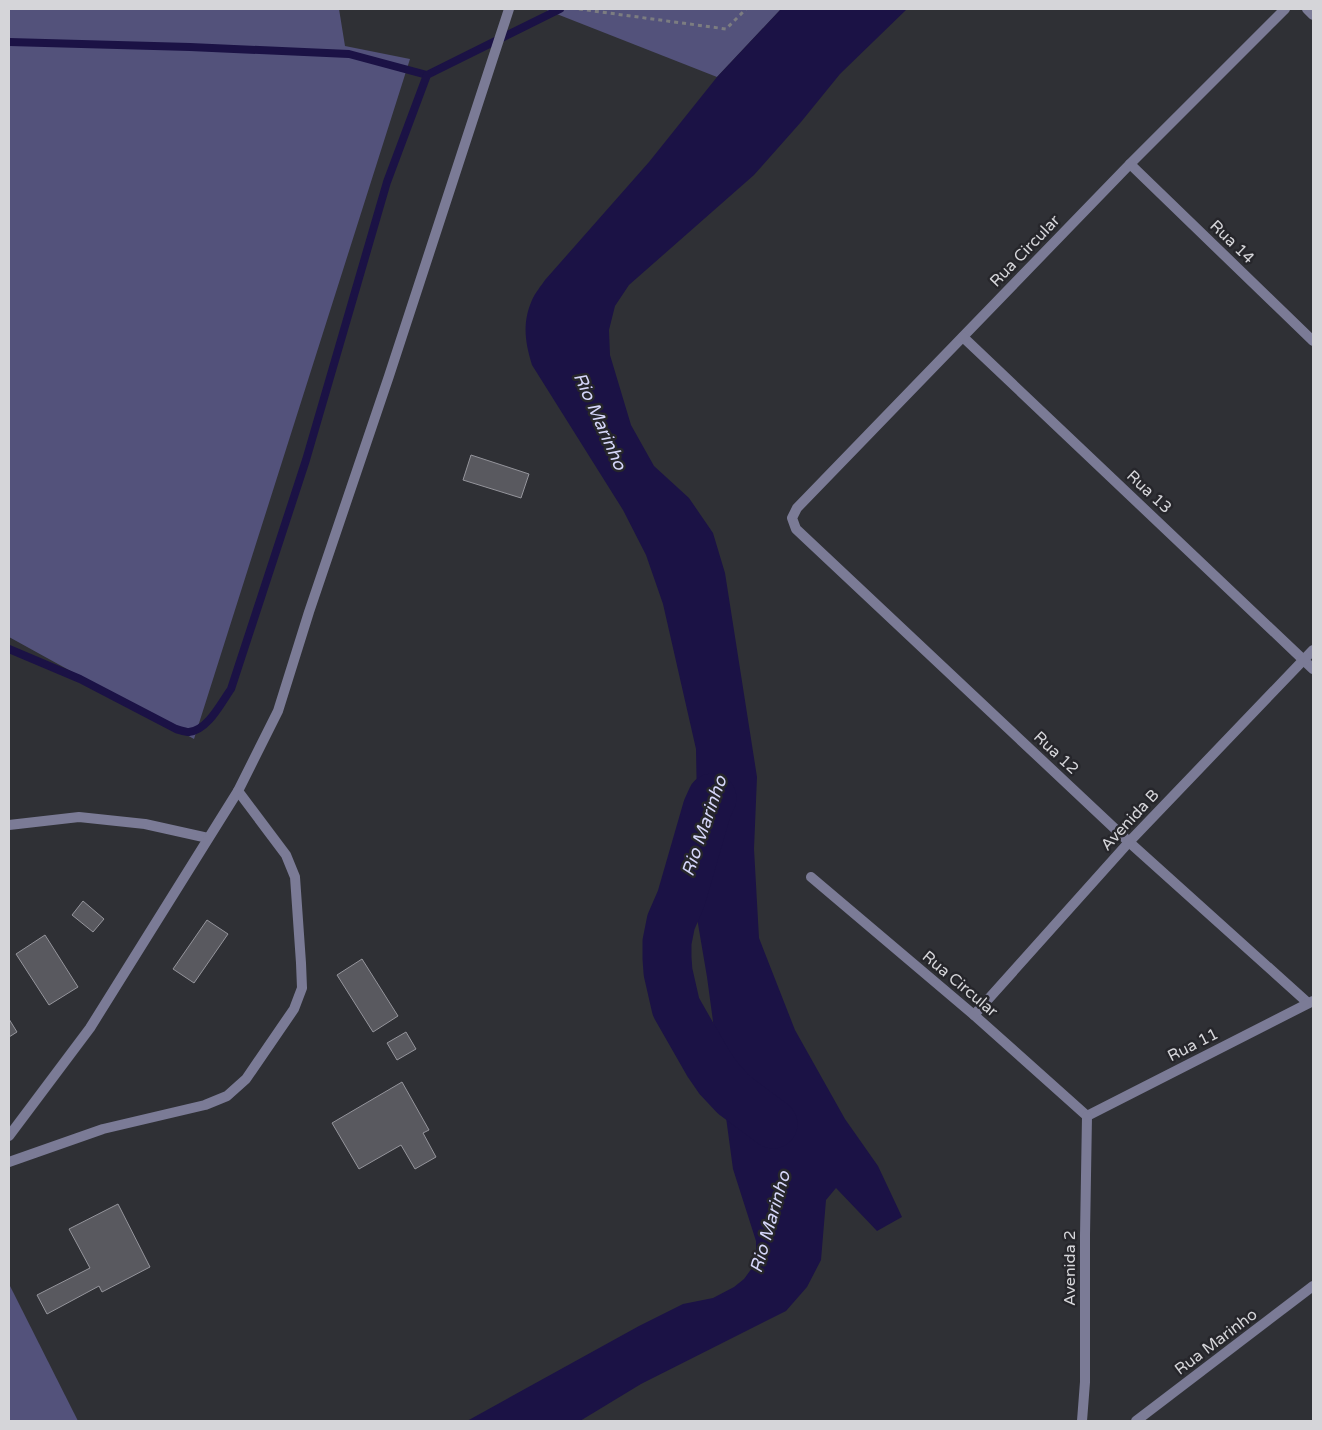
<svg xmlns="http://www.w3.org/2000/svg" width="1322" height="1430" font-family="'Varela Round',sans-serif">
  <rect width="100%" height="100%" fill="#2f3035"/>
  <g fill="#53527b">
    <polygon points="9,9 339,9 345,46 410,59 194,739 9,637"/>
    <polygon points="544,9 781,9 717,77"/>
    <polygon points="9,1284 78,1421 9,1421"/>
  </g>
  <path fill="#1b1245" d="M781 9H907L840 74 801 122 754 175 629 285 615 306 609 330 610 355 631 425 654 466 689 498 713 533 725 573 757 777 754 849 759 938 795 1030 845 1119 878 1166 902 1217 877 1231 836 1188 826 1200 821 1260 807 1287 786 1311 641 1384 580 1421H467L639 1326 683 1304 713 1298 734 1287 744 1279 752 1268 756 1255V1241L733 1169 707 977 697 918 692 857 697 803 696 749 663 604 646 555 623 510 532 365C525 342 522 323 532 300 535 293 541 286 545 280L649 162 717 77Z"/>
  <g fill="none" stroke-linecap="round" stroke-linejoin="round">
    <g stroke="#1b1245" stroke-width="8">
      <polyline points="9,42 190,47 349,54 427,75"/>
      <path d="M9 649 80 679 176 729C180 730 185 732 189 732 208 730 221 703 231 689L306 460 387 182 427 75 560 9"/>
    </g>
    <polyline stroke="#1b1245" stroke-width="49" points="712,798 707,809 681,899 671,922 667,942 667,958 668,972 676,1007 708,1063 719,1079 734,1095 773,1124"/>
  </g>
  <g fill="#59595f" stroke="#95959c">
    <polygon points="471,455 529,474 521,498 463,480"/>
    <polygon points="83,901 104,919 93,932 72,915"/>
    <polygon points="207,920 228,934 194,983 173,969"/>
    <polygon points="45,935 78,987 49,1005 16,954"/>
    <polygon points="362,959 398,1016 373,1032 337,975"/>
    <polygon points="9,1019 17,1032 9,1037"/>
    <polygon points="406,1032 416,1049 397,1060 387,1043"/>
    <polygon points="402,1082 429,1130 423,1133 436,1157 415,1169 401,1145 359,1169 332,1123"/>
    <polygon points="118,1204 150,1267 102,1292 99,1286 47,1314 37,1295 90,1268 69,1229"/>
  </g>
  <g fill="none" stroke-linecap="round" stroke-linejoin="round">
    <polyline stroke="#7c7d81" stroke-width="3" stroke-dasharray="4 4" stroke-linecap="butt" points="579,9 726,29 746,9"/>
    <g stroke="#7b7b96" stroke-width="10">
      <polyline points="9,825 79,817 145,824 208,838"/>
      <polyline points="9,1162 103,1129 205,1105 227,1096 246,1079 294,1009 302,988 301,963 295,877 286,855 238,791"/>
    </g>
    <g stroke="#7b7b96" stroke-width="10">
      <polyline points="1285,9 1130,164 797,508 792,518 796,529 1129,842 1308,1003"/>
      <polyline points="1307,9 1313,15"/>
      <polyline points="1130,164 1313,341"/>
      <polyline points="963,337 1313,669"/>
      <polyline points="811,877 974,1015 1087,1116"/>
      <polyline points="974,1015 1129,842 1313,650"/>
      <polyline points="1087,1116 1313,1001"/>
      <polyline points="9,1136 90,1028 238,791 278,711 309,612 389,376 509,9"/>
      <polyline points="1082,1421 1085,1382 1085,1235 1087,1116"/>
      <polyline points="1136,1421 1313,1286"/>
    </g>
  </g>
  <g text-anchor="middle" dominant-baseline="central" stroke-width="5" stroke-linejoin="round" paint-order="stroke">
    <g font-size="16" fill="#d5d5d9" stroke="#26262b">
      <text transform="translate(1232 242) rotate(44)">Rua 14</text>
      <text transform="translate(1025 251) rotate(-46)">Rua Circular</text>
      <text transform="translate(1149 492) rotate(43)">Rua 13</text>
      <text transform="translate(1056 753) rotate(43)">Rua 12</text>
      <text transform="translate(1130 820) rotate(-47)">Avenida B</text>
      <text transform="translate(960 984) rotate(40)">Rua Circular</text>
      <text transform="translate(1193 1045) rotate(-27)">Rua 11</text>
      <text transform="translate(1070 1268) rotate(-90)">Avenida 2</text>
      <text transform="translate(1216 1342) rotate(-37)">Rua Marinho</text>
    </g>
    <g font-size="18" font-style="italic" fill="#d5d6f9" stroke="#26262b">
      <text transform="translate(600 421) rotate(66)">Rio Marinho</text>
      <text transform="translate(704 826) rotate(-71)">Rio Marinho</text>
      <text transform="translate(770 1222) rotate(-74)">Rio Marinho</text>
    </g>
  </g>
  <rect width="1322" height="1430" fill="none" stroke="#d5d5d9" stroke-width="20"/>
</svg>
